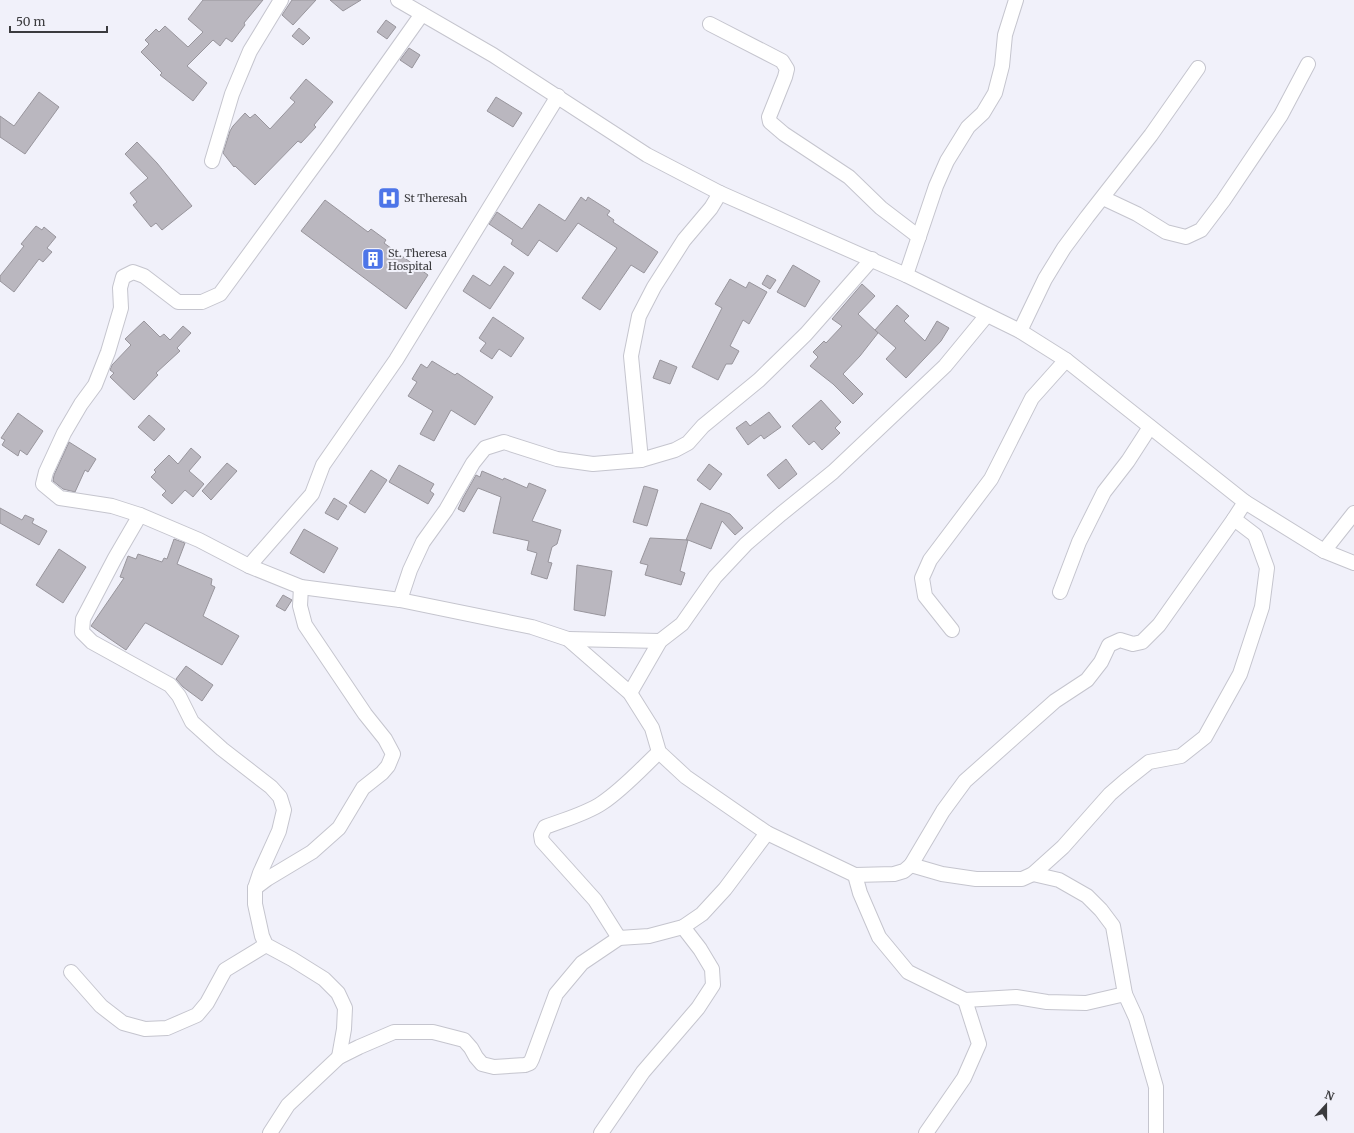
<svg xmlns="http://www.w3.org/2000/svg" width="1354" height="1133" font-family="Merriweather,serif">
  <rect width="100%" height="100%" fill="#f1f1fa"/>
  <g fill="#bab7bf" stroke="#98959c">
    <polygon points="203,0 263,0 244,23 245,25 232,42 226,38 220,46 213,40 187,66 207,83 193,101 160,75 162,73 141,52 149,44 145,40 156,29 159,32 165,26 188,47 203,32 188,19"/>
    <polygon points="292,0 316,0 293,25 282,15"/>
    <polygon points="330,0 361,0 343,11"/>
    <polygon points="386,20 396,27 387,39 377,32"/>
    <polygon points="299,28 310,38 303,45 292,36"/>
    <polygon points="409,48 420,55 412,68 400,60"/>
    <polygon points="306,79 333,102 314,125 316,127 301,143 298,141 255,185 235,166 234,167 223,153 230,131 233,126 245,113 250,118 255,114 270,129 295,102 290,98"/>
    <polygon points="39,92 59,107 25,154 0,137 0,116 14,126"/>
    <polygon points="496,97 522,113 513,127 487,111"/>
    <polygon points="137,142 157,163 192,206 162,230 156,223 151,227 133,205 137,202 130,193 148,178 125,154"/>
    <polygon points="581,197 586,201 588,197 610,211 607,215 614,220 613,222 658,252 644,273 631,265 600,310 582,298 617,248 578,223 557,252 539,240 528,256 511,244 513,240 489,224 497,212 522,229 539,204 565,221"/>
    <polygon points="325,200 368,232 371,229 386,240 384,243 428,275 406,309 301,231"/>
    <polygon points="36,226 42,230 44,227 56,237 47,248 52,252 43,262 39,259 14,292 0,281 0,276 24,246 21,244"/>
    <polygon points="793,265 820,281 805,307 777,292"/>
    <polygon points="504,266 514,273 490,309 463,291 473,275 490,286"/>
    <polygon points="767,275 776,280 770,289 762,284"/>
    <polygon points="730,279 746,288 749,282 767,292 749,324 743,320 730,346 739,351 732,364 726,364 718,380 692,367 722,308 715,304"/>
    <polygon points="862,284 875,296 858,314 878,333 860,356 843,374 863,394 853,404 833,384 810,366 818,357 813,352 824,341 826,343 842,326 832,319"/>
    <polygon points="897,305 909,316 904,321 925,341 937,321 949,328 941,341 906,378 886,359 896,348 875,330"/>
    <polygon points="493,317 524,338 511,357 499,349 492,359 480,351 486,343 479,338"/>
    <polygon points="144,321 160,337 164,334 170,340 183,326 191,333 177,348 180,351 156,373 158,375 134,400 110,377 114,373 110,370 112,365 131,345 125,339"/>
    <polygon points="660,360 677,367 670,384 653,378"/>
    <polygon points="432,361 455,375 457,373 493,397 475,425 451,410 434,441 420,434 433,411 408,396 417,382 412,379 421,364 427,368"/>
    <polygon points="821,400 841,422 835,428 840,433 822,450 814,441 809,445 792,426"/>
    <polygon points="769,412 781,427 764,439 761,435 748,445 736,428 746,421 750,426"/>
    <polygon points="18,413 43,431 27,455 20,450 18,456 2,445 5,440 1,438"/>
    <polygon points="149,415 165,429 154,441 138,427"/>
    <polygon points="69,442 96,459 88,472 85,470 75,492 63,489 53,481 54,475"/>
    <polygon points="191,448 201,457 189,471 204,484 193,497 185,490 172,504 162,495 166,491 151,477 156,472 154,470 169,455 178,464"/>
    <polygon points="786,459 797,474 779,489 767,475"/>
    <polygon points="227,463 237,471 211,500 202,491"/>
    <polygon points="709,464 722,474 710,490 697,480"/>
    <polygon points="399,465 434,484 430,491 434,494 428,504 389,482"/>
    <polygon points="371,470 387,480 365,513 349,503"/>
    <polygon points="482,471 503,480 504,478 527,488 529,483 546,490 532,521 561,530 557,544 552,547 548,562 552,563 547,579 531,574 537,553 527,550 529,541 493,533 501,497 478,488 464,512 458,509 463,498 476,475 480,477"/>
    <polygon points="644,486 658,490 647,526 633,522"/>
    <polygon points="334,498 347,506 338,520 325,513"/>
    <polygon points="701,503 730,514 743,528 735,535 722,521 711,549 688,540 680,571 685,573 681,585 645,575 648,565 640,563 650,538 688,540 686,540"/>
    <polygon points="0,508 22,520 25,515 34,519 32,523 47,531 39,545 0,523"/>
    <polygon points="304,529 338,548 324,573 290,553"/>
    <polygon points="174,539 185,543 177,564 212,579 211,585 215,587 203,616 239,636 222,665 146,623 145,623 126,650 91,626 124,578 120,577 128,556 136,559 138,554 162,562 164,558 167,559"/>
    <polygon points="59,549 86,567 63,603 36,585"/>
    <polygon points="577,565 612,571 605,616 574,610"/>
    <polygon points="283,595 292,600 285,611 276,606"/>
    <polygon points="186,666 213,685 202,701 183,687 176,679"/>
  </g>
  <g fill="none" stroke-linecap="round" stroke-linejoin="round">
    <g stroke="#c5c5ce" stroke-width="16">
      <g id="minor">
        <polyline points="398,0 493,55 647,155 720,193 906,275 1020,331 1066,360 1245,502 1324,551 1354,563"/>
        <polyline points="422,14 327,148 220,294 202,302 178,302 144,276 133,272 123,277 120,288 121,308 108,352 95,385 81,404 64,433 46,472 43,484 60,498 112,506 140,515 199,540 249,566 301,587 400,600 532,627 568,639 630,693 652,728 659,752 686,777 767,833 855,875 860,893 879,937 908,972 965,1000 1016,997 1047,1002 1086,1003 1125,994 1136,1018 1156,1087 1156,1133"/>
        <polyline points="710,24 782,61 787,69 785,77 769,117 770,122 784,134 849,177 881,208 919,237"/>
        <polyline points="212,161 232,94 250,51 281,0"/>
        <polyline points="1103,198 1137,214 1166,232 1186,237 1201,230 1223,201 1281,115 1308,64"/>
        <polyline points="906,275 936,186 947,161 968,127 983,113 995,93 1002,66 1005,35 1016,0"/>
        <polyline points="1020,331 1045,279 1064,248 1087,217 1151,135 1198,68"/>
        <polyline points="641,460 631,356 639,316 654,287 684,240 711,208 720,193"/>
        <polyline points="140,515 115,558 83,619 82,632 92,642 170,685 179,696 192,722 222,749 271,787 280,797 284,810 279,831 260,873 255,888 255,904 262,936 266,945 292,959 324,979 338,993 345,1008 344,1029 339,1057"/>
        <polyline points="1324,551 1354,513"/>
        <polyline points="249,566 312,494 323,465 396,360 558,96"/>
        <polyline points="1060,592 1079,542 1104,492 1128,461 1150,427"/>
        <polyline points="400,600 410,570 423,542 446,510 473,463 485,448 504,442 557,459 593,464 641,460 675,450 688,443 703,426 759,380 806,334 872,259"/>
        <polyline points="952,630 925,596 922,578 930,560 991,479 1032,398 1066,360"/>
        <polyline points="568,639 660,641"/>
        <polyline points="630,693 660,641 682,624 715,577 746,544 781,514 833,472 945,366 987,315"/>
        <polyline points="911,865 942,874 976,879 1022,879 1033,874 1063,847 1110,794 1125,781 1149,762 1181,756 1205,737 1240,674 1262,607 1267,568 1255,535 1234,519"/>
        <polyline points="1033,874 1059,880 1087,896 1101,910 1113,926 1125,994"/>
        <polyline points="855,875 894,874 904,871 911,865 943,811 965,781 1055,701 1087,680 1101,662 1109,645 1120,640 1133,644 1142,642 1159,625 1234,519 1245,502"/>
        <polyline points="255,888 267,879 312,852 339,828 363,788 382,773 388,766 393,754 385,739 365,714 305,625 300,606 301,587"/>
        <path d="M619 938 595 900 542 841 541 835 545 827C563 820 586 814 602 803 623 789 641 769 659 752"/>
        <polyline points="71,972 101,1006 123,1023 145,1029 167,1028 197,1015 207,1003 225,970 266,945"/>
        <polyline points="270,1133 288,1105 339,1057 359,1047 394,1032 433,1032 464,1040 471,1048 476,1057 482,1064 494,1067 525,1065 530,1063 532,1059 556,994 582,963 619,938 649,936 683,927 702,914 725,889 767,833"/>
        <polyline points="601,1133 643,1072 698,1008 713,985 712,969 700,949 683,927"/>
        <polyline points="926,1133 964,1078 979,1044 965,1000"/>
      </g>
    </g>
    <use href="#minor" stroke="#fff" stroke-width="14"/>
  </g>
  <defs>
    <g id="hospital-square" transform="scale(1.15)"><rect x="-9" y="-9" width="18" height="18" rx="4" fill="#4d75e8" stroke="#f1f1fa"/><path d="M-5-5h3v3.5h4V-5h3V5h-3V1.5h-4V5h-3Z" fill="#fff"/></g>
    <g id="building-square" transform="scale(1.15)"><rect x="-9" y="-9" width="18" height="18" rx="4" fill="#4d75e8" stroke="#f1f1fa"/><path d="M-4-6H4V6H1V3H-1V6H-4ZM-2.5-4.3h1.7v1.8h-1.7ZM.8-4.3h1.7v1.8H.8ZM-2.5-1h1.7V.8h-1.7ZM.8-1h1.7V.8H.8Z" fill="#fff"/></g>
  </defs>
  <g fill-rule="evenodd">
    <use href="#hospital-square" x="389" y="198"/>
    <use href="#building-square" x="373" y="259"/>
  </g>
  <g text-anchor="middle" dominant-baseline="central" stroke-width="4" stroke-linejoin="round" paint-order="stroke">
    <g font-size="11" fill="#3b3b3e" stroke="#f1f1fa" text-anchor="start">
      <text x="404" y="198">St Theresah</text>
      <text x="388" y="253">St. Theresa<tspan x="388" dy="13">Hospital</tspan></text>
    </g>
  </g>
  <g transform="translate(1326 1105) rotate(21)" stroke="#f1f1fa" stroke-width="3" paint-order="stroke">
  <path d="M0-3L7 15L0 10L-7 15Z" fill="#3b3b3e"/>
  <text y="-6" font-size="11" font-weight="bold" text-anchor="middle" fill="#3b3b3e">N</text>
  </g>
  <path d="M10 26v6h97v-6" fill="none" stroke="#3b3b3e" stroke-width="2"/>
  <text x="16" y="26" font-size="12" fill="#3b3b3e" stroke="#f1f1fa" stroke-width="3" paint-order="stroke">50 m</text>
</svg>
